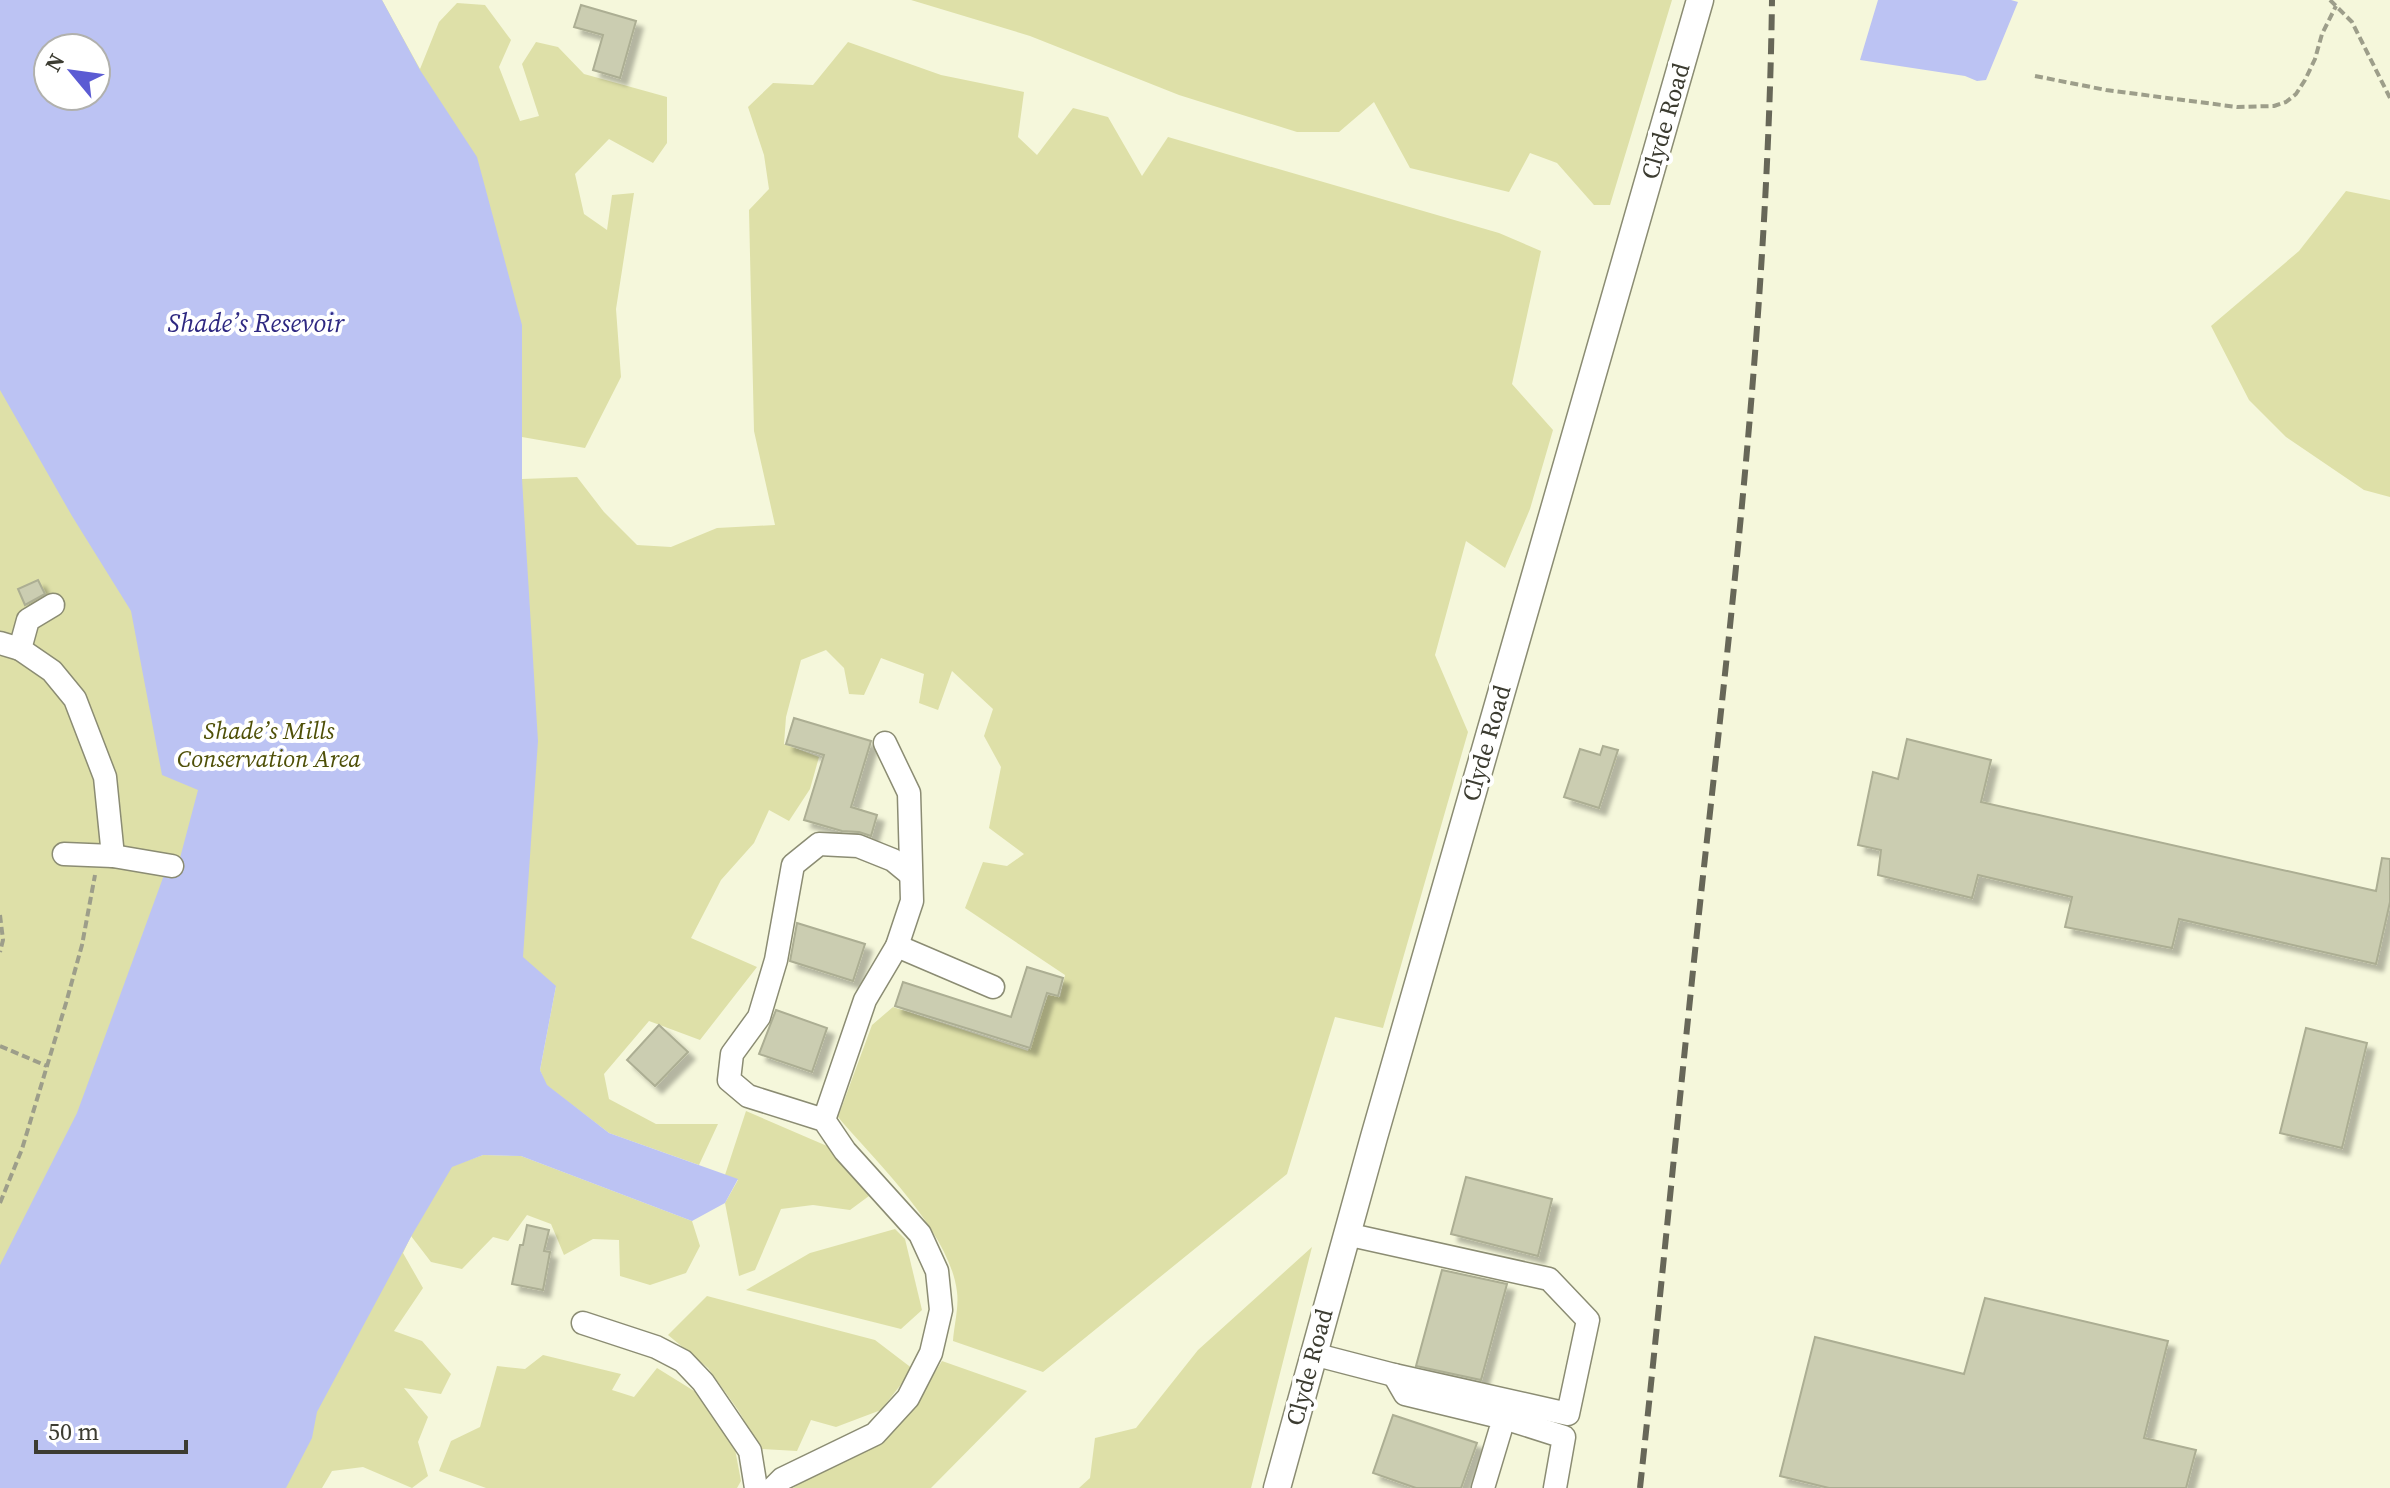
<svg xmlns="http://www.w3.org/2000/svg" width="2390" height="1488" font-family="'Source Serif 4',serif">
  <defs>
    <filter id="shadow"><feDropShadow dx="7" dy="7" stdDeviation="2" flood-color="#0004"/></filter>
  </defs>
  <rect width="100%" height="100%" fill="#f5f7db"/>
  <g fill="#dee0a8" fill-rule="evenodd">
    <path d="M0 0H382L420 69 439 22 457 3 485 5 511 40 499 67 520 121 539 116 522 64 536 42 558 47 584 74 667 97V143L653 163 609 139 575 174 584 214 607 230 612 195 634 193 616 309 621 377 585 448 522 437V479L577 477 604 512 637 545 671 547 717 528 775 525 754 431 749 210 769 189 764 155 748 107 773 83 813 85 848 42 941 75 1024 92 1018 137 1037 155 1073 108 1108 117 1142 176 1168 137 1499 233 1541 251 1512 384 1553 430 1530 509 1505 568 1466 541 1435 655 1468 732 1383 1028 1335 1017 1287 1174 1043 1372 953 1341C954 1326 959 1307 957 1292 950 1232 877 1163 838 1117L872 1025 893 1007 1028 1051 1048 995 1060 997 1065 975 965 908 983 862 1007 866 1024 854 989 828 1001 767 984 736 993 709 952 671 938 710 919 703 924 674 881 658 864 695 849 694 844 668 826 650 801 660 786 717 784 744 819 757 810 789 789 821 769 810 754 843 721 880 691 938 757 967 700 1040 649 1021 604 1074 609 1099 656 1124H718L699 1165 609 1133 546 1085 540 1070 556 986 452 1166 483 1155 521 1156 692 1221 700 1246 686 1273 650 1285 620 1276 619 1240 593 1239 564 1255 551 1224 527 1215 508 1241 493 1237 462 1269 431 1262 411 1236 403 1253 423 1288 394 1331 422 1341 451 1374 441 1394 404 1388 428 1417 418 1442 428 1476 412 1488 363 1467 332 1471 322 1488H0ZM48 48H96V96H48Z"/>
    <polygon points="911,0 1672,0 1610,205 1594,205 1557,163 1530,153 1509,192 1410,168 1374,102 1339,132 1297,132 1179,95 1030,36"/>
    <polygon points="2346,191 2390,200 2390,497 2364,490 2286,437 2249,400 2211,326 2299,251"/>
    <polygon points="746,1111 834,1149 869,1196 850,1210 813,1205 781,1209 755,1270 739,1276 725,1203 738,1180 725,1175"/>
    <polygon points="895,1229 905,1239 922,1310 901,1329 746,1290 810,1253"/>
    <polygon points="1312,1247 1251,1488 1079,1488 1090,1478 1095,1438 1136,1428 1198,1350"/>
    <polygon points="707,1296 875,1340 913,1369 881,1410 836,1427 811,1420 797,1451 761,1449 738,1410 708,1368 668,1335"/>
    <polygon points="543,1355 621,1374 612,1390 634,1397 657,1368 699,1394 734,1444 741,1481 737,1488 486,1488 439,1471 451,1441 480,1427 497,1366 525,1369"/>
    <polygon points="942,1361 1027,1391 931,1488 793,1488 909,1413"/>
  </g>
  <g fill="#bcc3f3" fill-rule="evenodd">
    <path d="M0 0H382L420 70 477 157 522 325V479L538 741 523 957 556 986 540 1070 547 1085 609 1133 738 1179 725 1203 692 1221 521 1156 483 1155 452 1167 412 1235 317 1412 312 1438 286 1488H0V1265L77 1113 164 875 180 858 198 790 162 775 131 611 72 516 0 390ZM48 48H96V96H48Z"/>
    <polygon points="1878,0 2011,0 2018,2 1986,80 1977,81 1965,76 1860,60"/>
  </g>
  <g fill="#cbcdb1" stroke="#acae93" stroke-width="2" filter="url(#shadow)">
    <polygon points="581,5 636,21 620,78 593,70 603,35 574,27"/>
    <polygon points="38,580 45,594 25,605 18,589"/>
    <polygon points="794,718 871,741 851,807 877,815 871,836 859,832 842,831 804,820 824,755 786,744"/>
    <polygon points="1907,739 1991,760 1981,802 2376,891 2382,858 2390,859 2390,902 2376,964 2179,919 2172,948 2065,927 2072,897 1978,875 1972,898 1878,875 1881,850 1858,845 1873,772 1898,779"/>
    <polygon points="1603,746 1618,750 1599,808 1564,797 1580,749 1600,755"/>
    <polygon points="797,923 865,944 853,981 790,961"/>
    <polygon points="1027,967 1063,978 1058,996 1047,993 1030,1048 895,1006 903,982 1011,1017"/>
    <polygon points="776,1010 827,1028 812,1072 759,1054"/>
    <polygon points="659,1025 688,1052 655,1086 627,1060"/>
    <polygon points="2306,1028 2367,1043 2342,1148 2280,1133"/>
    <polygon points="1466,1177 1552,1199 1538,1256 1451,1234"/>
    <polygon points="527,1225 549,1230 544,1251 550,1252 543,1290 512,1284 520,1245 523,1245"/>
    <polygon points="1442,1270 1507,1284 1481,1380 1416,1366"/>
    <polygon points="1985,1298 2168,1341 2144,1438 2196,1450 2186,1488 1829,1488 1780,1476 1815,1337 1964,1374"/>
    <polygon points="1393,1415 1477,1443 1461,1488 1416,1488 1373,1473"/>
  </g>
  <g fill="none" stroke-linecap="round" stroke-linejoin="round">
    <g stroke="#8b8c73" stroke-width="25">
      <g id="minor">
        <polyline points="0,643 20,649 52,671 75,699 105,777 113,856"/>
        <polyline points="20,649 28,620 53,605"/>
        <polyline points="64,854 113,856 172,866"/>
        <polyline points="897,946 993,987"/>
        <polyline points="824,1120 865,1000 897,946 912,901 909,793 885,743"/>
        <polyline points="583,1323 656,1347 683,1361 703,1382 750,1451 756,1488"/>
        <polyline points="1313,1354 1394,1375 1568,1414 1588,1320 1549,1279 1346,1234"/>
        <polyline points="1394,1375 1405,1394 1504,1418 1483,1488"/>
        <polyline points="1504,1418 1564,1437 1555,1488"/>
        <polyline points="773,1488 782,1479 875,1434 908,1398 931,1353 941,1310 937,1271 920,1234 845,1151 824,1120 748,1096 729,1080 732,1054 759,1017 776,960 793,865 819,844 858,846 893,860 910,874"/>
      </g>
    </g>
    <g stroke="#8b8c73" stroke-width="29">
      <polyline id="major" points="1277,1488 1374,1137 1700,0"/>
    </g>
    <g stroke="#9d9e8a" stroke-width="4" stroke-dasharray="8 4" stroke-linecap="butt">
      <polyline points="2330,0 2352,22 2390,98"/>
      <polyline points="2035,76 2106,90 2237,107 2274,106 2286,102 2296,94 2305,80 2315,59 2322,34 2336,6"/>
      <polyline points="0,915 3,940 0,952"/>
      <polyline points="0,1046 47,1066"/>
      <polyline points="0,1203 22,1149 66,1003 82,945 95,875"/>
    </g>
    <use href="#minor" stroke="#fff" stroke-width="22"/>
    <use href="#major" stroke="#fff" stroke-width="26"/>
    <path stroke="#676758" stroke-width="6" stroke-dasharray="16 8" stroke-linecap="butt" d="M1640 1488C1662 1284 1681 1080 1703 876 1735 585 1768 293 1772 0"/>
  </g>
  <g text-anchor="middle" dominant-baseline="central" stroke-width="8" stroke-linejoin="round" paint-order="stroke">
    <g font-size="24" fill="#3c3c31" stroke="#fff">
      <text transform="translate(1665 121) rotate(-74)">Clyde Road</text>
      <text transform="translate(1486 743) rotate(-74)">Clyde Road</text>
      <text transform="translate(1309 1367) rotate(-75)">Clyde Road</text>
    </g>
    <g font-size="24" font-style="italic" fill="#4e4f07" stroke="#fff">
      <text x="269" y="730">Shade’s Mills<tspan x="269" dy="28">Conservation Area</tspan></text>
    </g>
    <g font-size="26" font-style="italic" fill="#2e2881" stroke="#fff">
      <text x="256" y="323">Shade’s Resevoir</text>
    </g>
  </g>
  <g transform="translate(72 72) rotate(299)"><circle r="38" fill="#ffffff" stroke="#b1b1ad" stroke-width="2"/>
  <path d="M0-6L14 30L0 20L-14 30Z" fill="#5b5bd3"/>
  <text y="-12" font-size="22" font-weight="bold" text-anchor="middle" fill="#3c3c31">N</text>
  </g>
  <path d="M36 1440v12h150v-12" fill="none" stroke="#3c3c31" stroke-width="4"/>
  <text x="48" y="1440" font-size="24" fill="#3c3c31" stroke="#ffffff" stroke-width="6" paint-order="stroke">50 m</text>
</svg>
